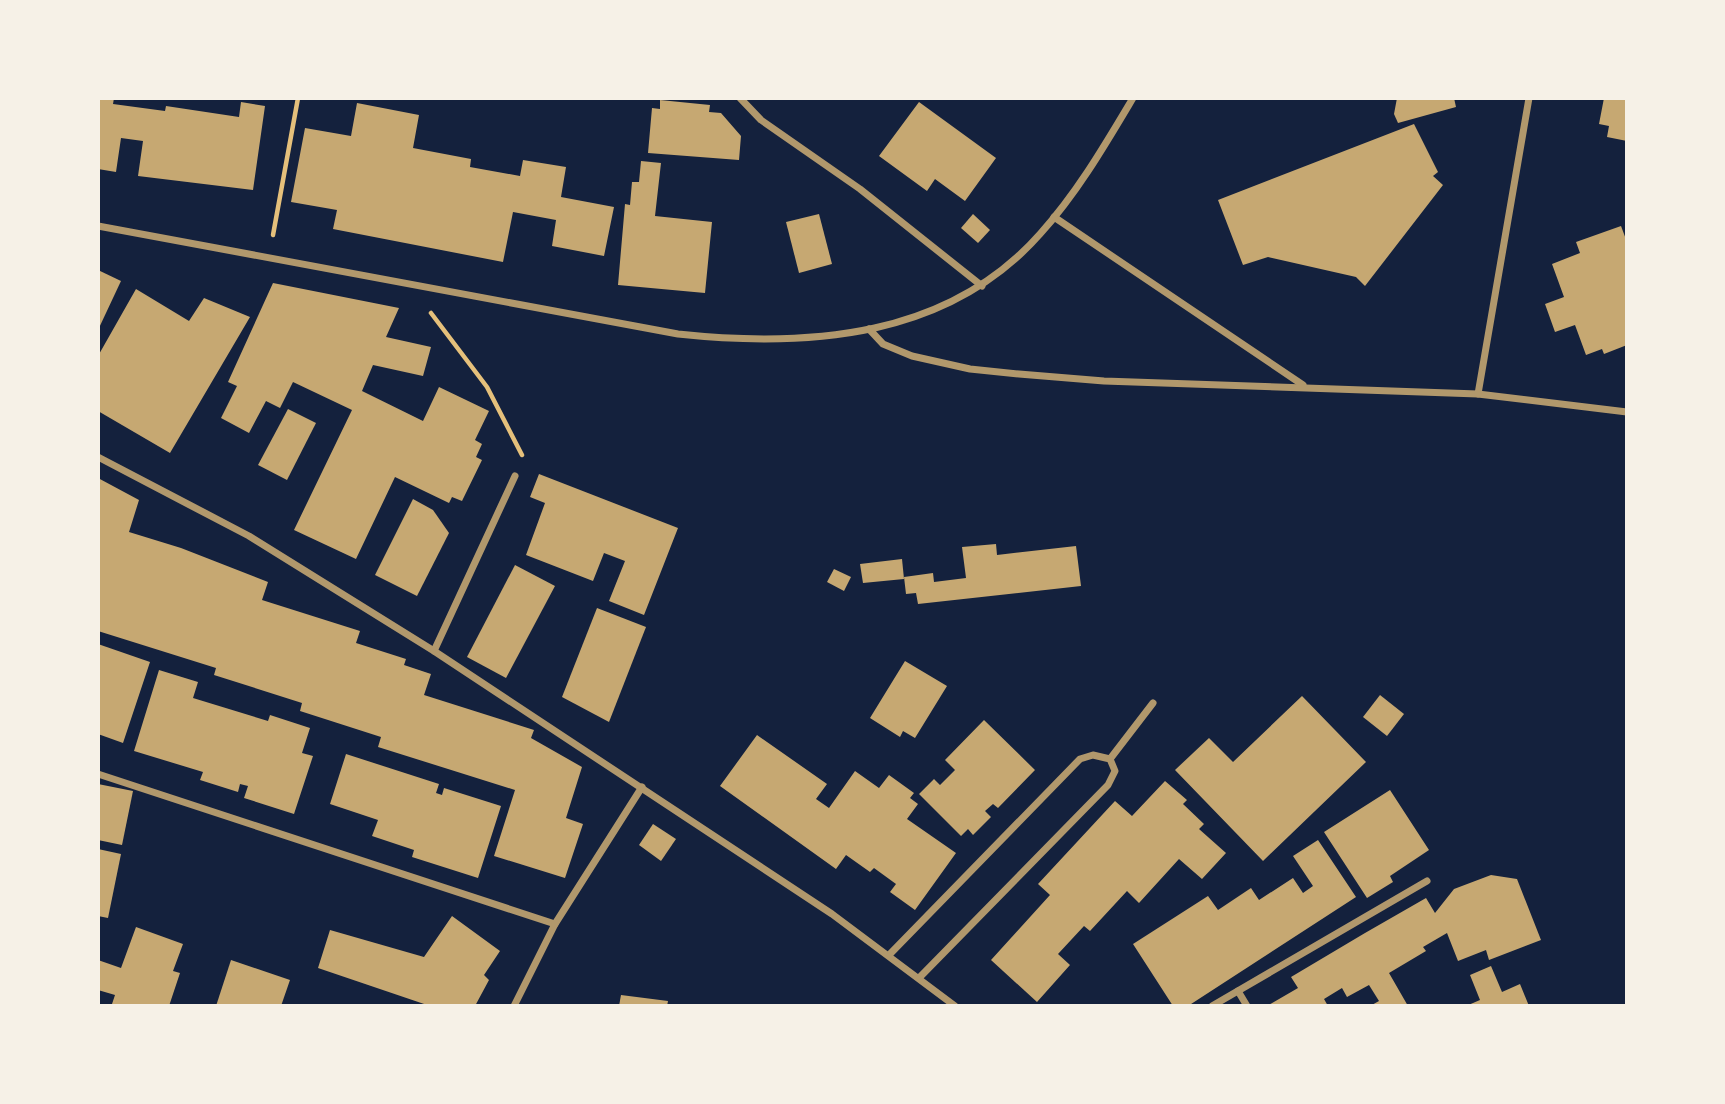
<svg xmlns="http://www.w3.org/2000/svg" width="1725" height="1104" font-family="Roboto,sans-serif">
  <rect width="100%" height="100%" fill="#14213d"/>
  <g fill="#c6a872">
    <polygon points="98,98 114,98 113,104 165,111 166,106 239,117 241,102 265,106 253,190 138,176 143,141 121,138 116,172 98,169"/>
    <polygon points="1397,98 1454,98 1456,107 1398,123 1394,114"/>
    <polygon points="1604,98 1627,98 1627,141 1607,137 1609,126 1599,124"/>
    <polygon points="660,100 710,105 709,112 721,113 741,136 739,160 648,153 652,108 660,109"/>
    <polygon points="919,102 996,158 965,201 935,179 927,191 879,156"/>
    <polygon points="357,103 419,115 413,148 471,159 470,167 520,176 523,160 566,167 561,197 614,207 604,256 552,246 556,220 513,212 503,262 333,229 337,210 291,202 305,128 351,136"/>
    <polygon points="1414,124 1438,172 1433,176 1443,185 1365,286 1356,277 1268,257 1243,265 1218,200"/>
    <polygon points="641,161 661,163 655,216 712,222 705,293 618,285 625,204 630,205 632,182 639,182"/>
    <polygon points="819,214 832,264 799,273 786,222"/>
    <polygon points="973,214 990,230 978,243 961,228"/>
    <polygon points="1621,226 1627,242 1627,345 1604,354 1602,349 1586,355 1575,325 1555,332 1545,304 1564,297 1552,264 1580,253 1576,242"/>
    <polygon points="98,270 121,281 98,330"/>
    <polygon points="273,283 399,308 386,337 431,347 423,376 373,365 362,391 423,421 439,387 489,411 475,440 482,444 476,457 482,460 462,501 452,497 449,503 395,477 356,559 294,530 352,410 293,382 280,408 266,401 249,433 221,418 237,386 228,382"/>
    <polygon points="136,289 189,321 204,298 250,317 170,453 98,411 98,356"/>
    <polygon points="288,409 316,423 287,480 258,465"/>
    <polygon points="539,474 678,528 644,615 609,601 625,561 604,553 593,581 526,555 545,503 530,497"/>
    <polygon points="98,478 139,500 129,532 181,548 268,582 262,600 360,631 356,643 406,659 404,665 431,674 424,695 534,730 531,738 582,767 566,818 583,824 565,878 494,856 515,790 378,747 381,737 300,711 302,703 214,675 216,668 98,631"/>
    <polygon points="413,499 433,510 449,533 417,596 375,575"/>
    <polygon points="996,544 997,555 1076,546 1081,586 918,604 916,593 906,594 904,577 933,573 934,582 966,578 962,547"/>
    <polygon points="902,559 904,579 863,583 860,564"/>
    <polygon points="515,565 555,586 506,678 467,657"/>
    <polygon points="834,569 851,577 844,591 827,582"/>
    <polygon points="597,608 646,627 609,722 562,697"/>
    <polygon points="98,644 150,662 123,743 98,734"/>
    <polygon points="905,661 947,686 915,738 903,731 900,737 870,718"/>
    <polygon points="159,670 198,682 193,698 268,721 270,715 310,728 302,753 313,756 294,814 244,798 248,786 240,784 238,792 200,780 203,772 134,751"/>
    <polygon points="1380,695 1404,714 1387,736 1363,717"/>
    <polygon points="1302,696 1366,762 1263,861 1175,770 1209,738 1233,762"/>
    <polygon points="984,720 1035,770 998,808 993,804 985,811 991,817 973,835 968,829 961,836 919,794 934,779 940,785 955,770 945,760"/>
    <polygon points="757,735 827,784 816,799 829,808 855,771 879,788 889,775 914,793 910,798 918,804 907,819 956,853 915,910 890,892 896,884 874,868 870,872 846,855 836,869 720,786"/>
    <polygon points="346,754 439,784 436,793 442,795 444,788 501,806 478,878 412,857 414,850 372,836 378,820 330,804"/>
    <polygon points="1165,781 1187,800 1183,804 1204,824 1199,829 1226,853 1202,879 1179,859 1139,903 1127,891 1090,931 1084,926 1058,954 1070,965 1037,1002 991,960 1050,895 1038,884 1115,801 1132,816"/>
    <polygon points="98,784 133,791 122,845 98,840"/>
    <polygon points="1390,790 1429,850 1390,876 1393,882 1367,898 1324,832"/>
    <polygon points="653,824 676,839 661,861 639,845"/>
    <polygon points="1318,840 1356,897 1188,1006 1173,1006 1133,944 1208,896 1218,910 1251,888 1259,900 1293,878 1303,893 1313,886 1293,856"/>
    <polygon points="98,849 121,854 108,918 98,916"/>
    <polygon points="1491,875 1517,879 1541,940 1489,960 1486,950 1458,961 1447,933 1423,947 1426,951 1389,973 1408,1006 1370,1006 1379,1001 1369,985 1347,997 1342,988 1324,999 1328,1006 1267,1006 1298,988 1291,977 1365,933 1426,898 1435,913 1454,889"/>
    <polygon points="452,916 500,951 484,975 489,980 475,1006 430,1006 318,968 330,930 424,957"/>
    <polygon points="136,927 183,944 173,971 180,973 169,1006 118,1006 112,1004 115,995 98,990 98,960 121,968"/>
    <polygon points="231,960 290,980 281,1006 216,1006"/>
    <polygon points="1491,966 1502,992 1520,984 1529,1006 1466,1006 1480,1000 1470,975"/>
    <polygon points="621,995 668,1001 667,1006 619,1006"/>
  </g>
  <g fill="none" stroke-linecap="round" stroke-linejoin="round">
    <g stroke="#e5c07b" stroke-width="4.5">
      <polyline points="273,235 298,98"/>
      <polyline points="431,313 487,387 522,455"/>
    </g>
    <g stroke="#b1986c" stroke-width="7">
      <polyline points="740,98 761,120 860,189 982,286"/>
      <polyline points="1054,217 1303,385"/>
      <path d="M98 226 678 334C809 348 948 338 1040 234 1077 193 1105 145 1133 98"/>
      <polyline points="869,329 883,344 912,356 970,369 1019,374 1104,381 1478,394 1627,412"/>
      <polyline points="1478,394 1529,98"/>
      <polyline points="98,457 249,536 434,651 832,914 955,1006"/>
      <polyline points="434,651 515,476"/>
      <polyline points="1110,759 1153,703"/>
      <polyline points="98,774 555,924"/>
      <polyline points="890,954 1080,759 1093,755 1110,759 1115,771 1108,785 920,977"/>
      <polyline points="1238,991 1247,1006"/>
      <polyline points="514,1006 555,924 642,787"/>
      <polyline points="1212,1006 1427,881"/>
    </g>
  </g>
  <rect width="1725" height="1104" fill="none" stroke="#f6f1e7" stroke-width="200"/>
</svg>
